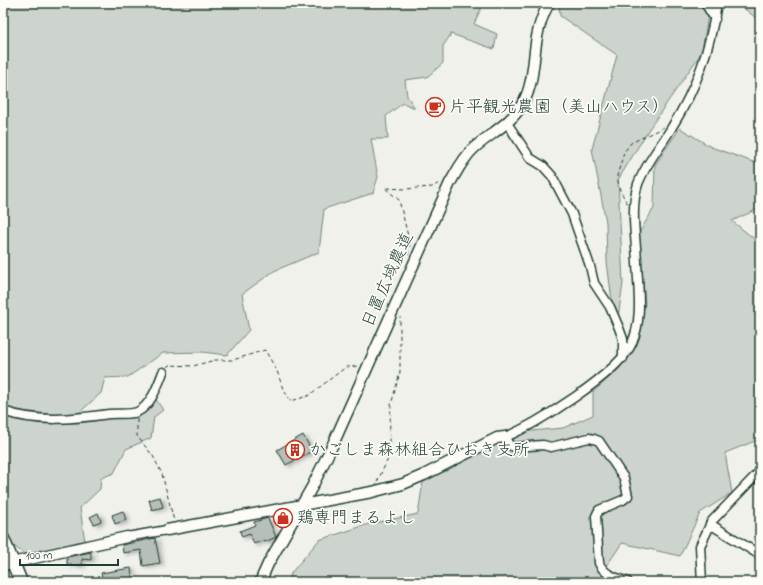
<svg xmlns="http://www.w3.org/2000/svg" width="763" height="585" font-family="'Indie Flower','Klee One',sans-serif">
  <defs>
    <filter id="shadow"><feDropShadow dx="3.5" dy="2" stdDeviation="2" flood-color="#0004"/></filter>
  </defs>
  <rect width="100%" height="100%" fill="#f0f1eb"/>
  <filter id="ink" filterUnits="userSpaceOnUse"><feTurbulence type="fractalNoise" baseFrequency=".025" numOctaves="2"/><feDisplacementMap in="SourceGraphic" scale="8" xChannelSelector="R" yChannelSelector="G"/><feConvolveMatrix kernelMatrix="1 2 1 2 8 2 1 2 1" color-interpolation-filters="sRGB"/></filter>
  <g filter="url(#ink)">
    <g fill="#cdd3cd" stroke="#768880">
      <polygon points="3,3 416,3 427,6 436,3 482,3 483,4 474,24 497,34 494,49 451,34 443,46 443,63 427,77 405,80 407,96 415,108 403,103 386,116 388,139 371,139 378,177 373,193 324,209 319,252 274,271 242,294 249,330 227,355 202,352 163,353 128,377 105,378 101,393 79,413 84,420 134,411 155,398 163,410 154,417 151,438 126,449 114,473 101,478 100,489 80,508 85,542 24,554 10,543 3,523"/>
      <polygon points="559,3 710,3 702,52 649,129 618,180 623,283 616,332 607,262 606,222 592,149 617,55 560,16"/>
      <polygon points="737,3 760,3 760,21"/>
      <polygon points="680,128 711,147 756,163 756,131 760,130 760,208 732,221 757,241 760,240 760,439 725,453 732,493 700,513 680,556 622,543 603,571 617,582 289,582 291,573 319,540 369,524 418,514 423,482 521,432 563,428 593,415 593,392 619,369 629,356 636,343 645,304 639,233 654,208 655,165"/>
    </g>
    <g fill="#b6bfb8" stroke="#1f3d34" filter="url(#shadow)">
      <polygon points="303,435 312,451 286,465 277,450"/>
      <polygon points="160,497 163,507 152,510 149,500"/>
      <polygon points="123,511 126,520 115,524 112,515"/>
      <polygon points="98,513 101,521 94,524 90,517"/>
      <polygon points="285,515 285,522 280,522 280,516"/>
      <polygon points="268,518 276,537 265,542 264,540 254,544 250,534 242,537 240,531 255,525 254,522"/>
      <polygon points="155,538 160,563 143,566 141,550 123,553 122,545"/>
      <polygon points="91,552 91,560 82,559 82,565 67,564 67,557"/>
      <polygon points="131,568 133,582 103,582 101,573"/>
    </g>
    <g fill="none" stroke-linecap="round" stroke-linejoin="round">
      <g stroke="#1f3d34" stroke-width="11">
        <g id="minor">
          <polyline points="705,3 715,19"/>
          <polyline points="507,123 530,158 543,166 552,176 572,214 590,266 594,283 610,307 619,328 623,339 623,358"/>
          <path d="M3 411C37 423 74 419 109 414 117 413 130 415 137 412 151 406 158 385 163 372"/>
          <polyline points="710,524 760,555"/>
          <polyline points="127,537 167,530"/>
          <path d="M628 582C617 578 604 575 599 563L596 516 599 510 623 500 628 496 624 478 599 441 594 439 589 438 551 447 543 445 514 447 509 445 505 437C536 425 619 373 632 343 643 318 638 289 637 262 636 238 630 208 638 184 646 163 661 146 672 127 697 87 710 49 717 3"/>
          <polyline points="702,582 700,546 712,521 760,471"/>
        </g>
      </g>
      <g stroke="#1f3d34" stroke-width="13">
        <g id="tertiary">
          <polyline points="167,530 372,492 403,484 424,475 497,438 505,437"/>
          <polyline points="3,565 127,537"/>
          <path d="M260 582 268 564 312 487 334 442 450 183C457 171 463 158 474 148 491 133 512 123 523 103 534 84 533 58 537 37 539 25 543 14 549 3"/>
        </g>
      </g>
      <g stroke="#1f3d34" stroke-width="15">
        <polyline id="primary" points="3,539 21,582"/>
      </g>
      <g stroke="#1f3d34" stroke-width="1" stroke-dasharray="4 3" stroke-linecap="butt">
        <polyline points="627,203 620,190 617,176 624,152 631,143 664,127"/>
        <polyline points="408,255 410,244 399,200 385,188 406,189 432,187 441,182"/>
        <polyline points="167,367 169,365 193,366 215,360 233,360 265,350 277,371 283,389 291,401 308,396 346,367 359,366"/>
        <polyline points="137,419 137,436 153,456 162,474 174,521"/>
        <polyline points="377,482 388,459 391,405 400,372 400,317"/>
      </g>
      <use href="#minor" stroke="#fdfcf7" stroke-width="8"/>
      <use href="#tertiary" stroke="#fdfcf7" stroke-width="10"/>
      <use href="#primary" stroke="#fdfcf7" stroke-width="12"/>
    </g>
  </g>
  <defs>
    <g id="cafe-ring" transform="scale(1)"><circle r="9.5" fill="#fdfcf7" stroke="#c8321e" stroke-width="1.5"/><path d="M-5.5-4.5H6V0H3Q3 3.5 0 3.5H-2.5Q-5.5 3.5-5.5 0ZM3-3.2v2h1.7v-2ZM-6 4.5H4V6H-6Z" fill="#c8321e"/></g>
    <g id="building-ring" transform="scale(1)"><circle r="9.5" fill="#fdfcf7" stroke="#c8321e" stroke-width="1.5"/><path d="M-4-6H4V6H1V3H-1V6H-4ZM-2.5-4.3h1.7v1.8h-1.7ZM.8-4.3h1.7v1.8H.8ZM-2.5-1h1.7V.8h-1.7ZM.8-1h1.7V.8H.8Z" fill="#c8321e"/></g>
    <g id="shop-ring" transform="scale(1)"><circle r="9.5" fill="#fdfcf7" stroke="#c8321e" stroke-width="1.5"/><path d="M-5-2.5h2.3a2.7 3.5 0 0 1 5.4 0H5L5.5 6h-11ZM-1.5-2.5h3a1.5 2.3 0 0 0-3 0Z" fill="#c8321e"/></g>
  </defs>
  <g fill-rule="evenodd">
    <use href="#cafe-ring" x="435" y="107"/>
    <use href="#building-ring" x="295" y="450"/>
    <use href="#shop-ring" x="283" y="518"/>
  </g>
  <g text-anchor="middle" dominant-baseline="central" stroke-width="3.5" stroke-linejoin="round" paint-order="stroke">
    <g font-size="17" fill="#1f3d34" stroke="#fdfcf7" text-anchor="start">
      <text x="449" y="107">片平観光農園（美山ハウス）</text>
      <text x="309" y="450">かごしま森林組合ひおき支所</text>
      <text x="297" y="518">鶏専門まるよし</text>
    </g>
    <g font-size="17" fill="#1f3d34" stroke="#fdfcf7">
      <text transform="translate(388 280) rotate(-66)">日置広域農道</text>
    </g>
  </g>
  <rect width="763" height="585" fill="none" stroke="#fdfcf7" stroke-width="16"/>
  <rect x="8" y="8" width="747" height="569" fill="none" stroke="#1f3d34" stroke-width="1.5" filter="url(#ink)"/>
  <path d="M20 559v6h98v-6" fill="none" stroke="#1f3d34" stroke-width="2"/>
  <text x="26" y="559" font-size="12" fill="#1f3d34" stroke="#fdfcf7" stroke-width="3" paint-order="stroke">100 m</text>
</svg>
